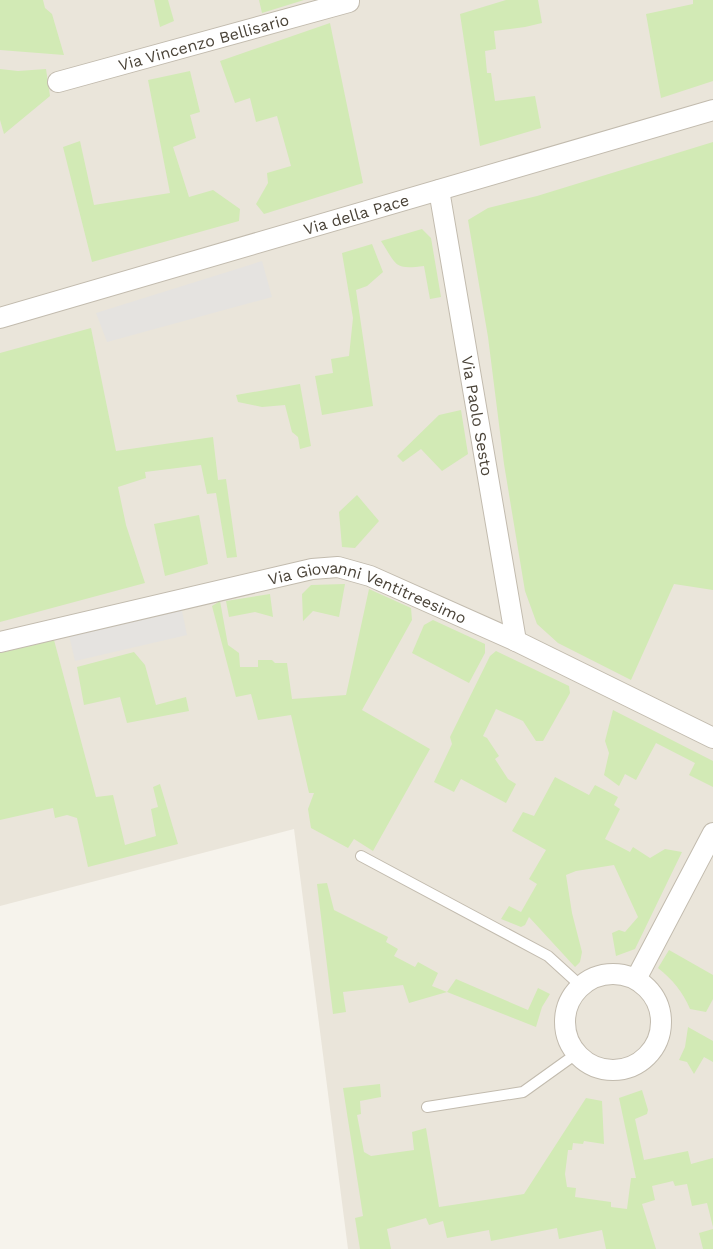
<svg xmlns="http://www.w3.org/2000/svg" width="713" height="1249" font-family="'Work Sans',sans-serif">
  <rect width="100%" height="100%" fill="#f6f3ec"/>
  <polygon fill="#eae5da" points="0,0 713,0 713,1249 348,1249 294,829 0,906"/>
  <g fill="#d2eab5">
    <polygon points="0,0 43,0 45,8 52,14 64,55 0,50"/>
    <polygon points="154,0 168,0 174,21 160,27"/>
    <polygon points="259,0 304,0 262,13"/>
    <polygon points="506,0 538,0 542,23 525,27 494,31 496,49 485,51 487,73 491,73 495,101 535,96 541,128 480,146 460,14"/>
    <polygon points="693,0 713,0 713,81 661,98 646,14 693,4"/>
    <polygon points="330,23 363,183 264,214 256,204 268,183 267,173 291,166 277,116 256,122 250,98 235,103 220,61"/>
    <polygon points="0,69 18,71 46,69 50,96 4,134 0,120"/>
    <polygon points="190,71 200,112 190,115 196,138 173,147 189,197 213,190 240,209 239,221 92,262 63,147 80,141 94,205 170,193 148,80"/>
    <polygon points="713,142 713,590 674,584 631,680 558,643 537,624 525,591 504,464 488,337 468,220 488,208 537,196"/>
    <path d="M422 229 431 238 441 297 430 299 424 266C393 270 397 265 381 241Z"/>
    <polygon points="372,244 383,272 367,286 356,290 373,406 322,415 315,376 333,373 331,359 349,356 353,318 342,253"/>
    <polygon points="91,328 116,451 213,437 218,480 226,479 237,557 227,558 216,493 207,494 201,465 145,472 146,478 118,487 126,525 145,583 0,622 0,353"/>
    <polygon points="300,384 311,446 300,449 298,437 292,432 285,405 262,407 238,402 236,395"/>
    <polygon points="461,410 468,454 442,471 421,449 403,462 397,456 439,415"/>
    <polygon points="357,495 379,521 355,548 342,547 339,512"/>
    <polygon points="199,515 208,564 165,576 154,524"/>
    <polygon points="345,584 339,617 313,611 303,621 302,594 311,585"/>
    <polygon points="369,589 411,608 412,620 362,710 430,749 373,851 354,839 348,848 311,828 308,809 314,793 309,793 291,715 258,720 251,694 236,697 212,606 220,601 228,645 239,653 240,667 258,667 258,660 272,660 275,663 287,663 292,699 346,695"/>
    <polygon points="270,594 273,617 255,612 229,617 226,601"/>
    <polygon points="433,620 485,644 485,653 469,683 412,653 424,625"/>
    <polygon points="54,640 96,797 113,795 125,845 156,836 151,809 158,807 153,787 160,784 178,844 88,867 77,818 67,815 55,818 53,808 0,820 0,653"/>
    <polygon points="496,651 569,686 570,693 543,741 536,741 523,721 496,709 483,736 487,738 499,756 495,759 508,779 516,784 506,803 461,779 454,792 434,782 452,744 450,737 490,656"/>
    <polygon points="134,652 145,665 156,705 186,697 189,711 127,723 120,697 84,705 77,667"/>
    <polygon points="613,710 713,761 713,787 689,775 695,763 656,743 636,780 625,774 619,786 604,775 609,753 605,741"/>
    <polygon points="555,777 589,795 595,785 618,797 614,805 620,809 605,839 630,852 633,847 650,858 665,849 682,852 635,949 616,956 612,933 619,930 625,932 638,917 614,865 576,871 566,875 572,913 582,952 580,962 575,967 529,917 525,925 521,927 501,919 509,906 521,912 537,884 529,879 546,850 512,831 523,812 534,816"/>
    <polygon points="327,883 334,910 388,937 386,942 398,949 394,956 415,967 418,962 438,973 432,986 447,992 456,979 528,1010 538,988 550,994 542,1007 536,1027 447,992 409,1003 403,985 343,992 346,1012 333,1014 317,884"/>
    <path d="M669 950 713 975V999L706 1012 690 1009C683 992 672 979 658 968Z"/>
    <polygon points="688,1027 713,1041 713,1062 704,1057 694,1074 687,1062 679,1060 685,1047"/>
    <polygon points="380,1084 381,1097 360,1101 361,1114 357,1115 364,1152 371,1156 414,1150 412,1132 426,1128 439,1207 524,1194 586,1098 602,1101 604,1144 584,1141 583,1144 573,1143 572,1150 568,1150 565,1174 567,1187 576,1188 575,1197 611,1202 611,1207 627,1209 631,1178 636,1178 619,1098 642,1090 648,1110 647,1114 635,1119 644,1160 688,1151 691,1164 713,1158 713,1227 707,1203 692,1206 687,1184 675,1186 673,1181 652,1186 655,1200 642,1204 656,1249 606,1249 602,1230 559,1239 557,1228 491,1241 489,1230 447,1238 443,1221 429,1225 426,1218 387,1229 391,1249 360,1249 355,1218 363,1216 343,1088"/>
    <polygon points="713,1229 713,1249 703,1249 699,1233"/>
  </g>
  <g fill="#e5e3e0">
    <polygon points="262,261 272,297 107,342 96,313"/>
    <polygon points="181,606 187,635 75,661 68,631"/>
  </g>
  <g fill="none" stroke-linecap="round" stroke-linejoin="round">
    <g stroke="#c2bbae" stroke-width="12">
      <g id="lane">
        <polyline points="361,856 548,956 581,986"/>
        <polyline points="427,1107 523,1092 576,1054"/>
      </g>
    </g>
    <g stroke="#c2bbae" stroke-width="22">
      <g id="street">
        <path id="s1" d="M58 82 349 2V0"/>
        <path id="s2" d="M439 190 516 641"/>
        <path id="s3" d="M0 318 713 110"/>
        <path id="s4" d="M0 642 312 569 338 567 370 576 516 641 713 738"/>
        <circle cx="613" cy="1022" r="48"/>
        <polyline points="636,979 713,833"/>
      </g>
    </g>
    <use href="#lane" stroke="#fff" stroke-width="10"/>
    <use href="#street" stroke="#fff" stroke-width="20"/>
  </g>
  <g text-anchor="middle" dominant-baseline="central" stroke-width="4.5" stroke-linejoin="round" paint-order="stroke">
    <g font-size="16" fill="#4b4439" stroke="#fff">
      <text stroke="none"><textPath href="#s1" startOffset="151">Via Vincenzo Bellisario</textPath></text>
      <text stroke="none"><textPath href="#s3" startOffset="371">Via della Pace</textPath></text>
      <text stroke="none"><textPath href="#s2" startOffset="229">Via Paolo Sesto</textPath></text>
      <text stroke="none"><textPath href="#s4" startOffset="380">Via Giovanni Ventitreesimo</textPath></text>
    </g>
  </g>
</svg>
